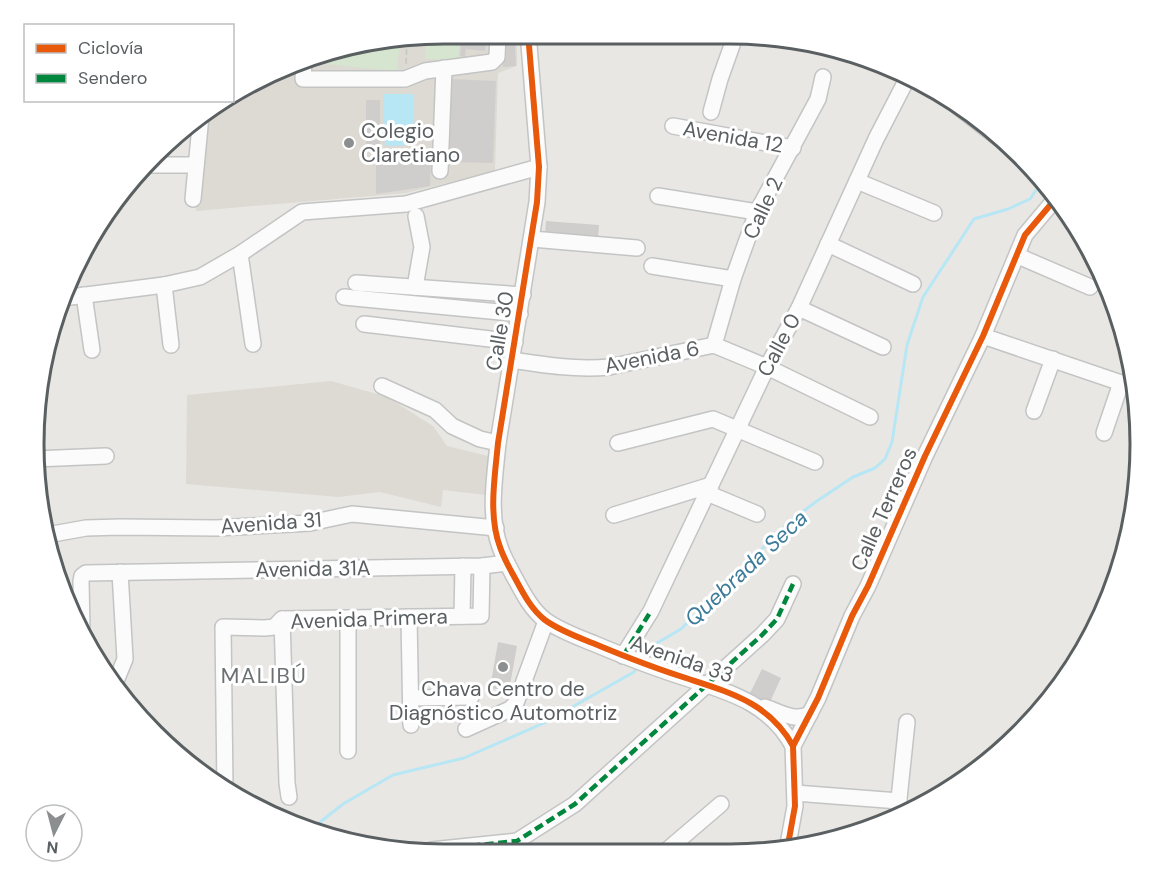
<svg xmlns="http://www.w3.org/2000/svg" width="1174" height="887" font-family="'DM Sans',sans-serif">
  <rect width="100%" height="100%" fill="#e9e7e4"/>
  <g fill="#ddd9d3">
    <polygon points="443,33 517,33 517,66 498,73 495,171 406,193 196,211 204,114 222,101 232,100 233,92 238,88 337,47"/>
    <polygon points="331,381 387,397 433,426 447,446 488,456 486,495 443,490 441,507 380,492 339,497 186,484 187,395"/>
  </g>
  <g fill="#d5e5cf">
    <polygon points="443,33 460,33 458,61 425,59 427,35"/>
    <polygon points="400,39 397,71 312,63 312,57 337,47"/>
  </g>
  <polygon fill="#b7e6f4" points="383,94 413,94 415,145 385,146"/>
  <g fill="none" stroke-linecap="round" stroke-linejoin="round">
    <g stroke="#b7e6f4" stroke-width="3">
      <polyline points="644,658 657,643 681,629 790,521 817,501 853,477 875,468 885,459 892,442 907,345 923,297 974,219 1008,209 1030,199 1043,180"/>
      <polyline points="309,831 343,804 393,775 464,758 544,723 634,672 638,666"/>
    </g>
  </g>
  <g fill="#d0cecc">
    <polygon points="462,33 486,33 485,51 466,49 465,57 460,56"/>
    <polygon points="501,33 514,33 516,66 503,67"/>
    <polygon points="449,79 496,81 493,163 446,162"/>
    <rect x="366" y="100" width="14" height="47"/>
    <polygon points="431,149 430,186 376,194 376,150"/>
    <polygon points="546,221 599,225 598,238 545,234"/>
    <polygon points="498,642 517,646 509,691 490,688"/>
    <polygon points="762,669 781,678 769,704 749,695"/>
  </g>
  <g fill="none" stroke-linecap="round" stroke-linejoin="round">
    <g stroke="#c3c4c4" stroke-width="18">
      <g id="minor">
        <path d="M528 33 539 167 537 202 498 443C495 476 488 515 500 547 504 559 510 569 516 580 524 595 532 610 545 620 560 631 578 637 595 644 626 657 657 669 689 679 732 693 770 704 793 746"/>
        <polyline points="304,61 303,79 405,79 425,71 492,62 497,57 498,33"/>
        <polyline points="944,96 1006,144 1019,152"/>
        <polyline points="711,112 720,79 736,34"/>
        <polyline points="673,126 793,148"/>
        <polyline points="145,165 196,165"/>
        <polyline points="440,171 444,68"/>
        <polyline points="857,181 934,213"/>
        <polyline points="658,196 757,212"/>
        <polyline points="193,199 201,116"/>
        <polyline points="532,239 637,248"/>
        <polyline points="828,244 913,284"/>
        <polyline points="240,254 253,344"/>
        <polyline points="1018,256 1090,287"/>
        <polyline points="652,266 733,279"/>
        <polyline points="356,283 523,295"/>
        <polyline points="164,285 171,345"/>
        <polyline points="415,287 422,247 416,216"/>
        <polyline points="84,295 92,350"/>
        <polyline points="344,297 520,314"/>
        <polyline points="63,298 164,285 200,277 240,254 302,212 406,204 539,167"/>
        <polyline points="799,308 883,347"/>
        <polyline points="364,324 515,342"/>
        <polyline points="983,336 1136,388"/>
        <polyline points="714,345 733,279 757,212 818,99 823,77"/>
        <path d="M512 360C544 365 576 370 609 367L714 345 767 367 870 417"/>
        <polyline points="382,386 435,410 452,426 480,439 498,443"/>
        <polyline points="1034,411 1053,359"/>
        <polyline points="1104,433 1121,383"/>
        <polyline points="618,443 713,419 815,462"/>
        <polyline points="35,459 106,456"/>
        <polyline points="707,493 757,514"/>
        <polyline points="614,515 711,485"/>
        <polyline points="47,535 86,528 120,527 216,528 310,523 352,514 496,528"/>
        <polyline points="462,616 463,566"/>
        <polyline points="409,617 411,725"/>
        <polyline points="348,618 348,751"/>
        <polyline points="282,619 287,783 289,797"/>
        <polyline points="82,631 81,581 82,576 86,573 482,566 507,563"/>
        <polyline points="623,656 651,611 767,367 799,308 876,139 907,79"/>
        <polyline points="114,686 125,659 120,572"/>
        <polyline points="411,698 471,697"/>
        <path d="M765 707C780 712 794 722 810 714"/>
        <polyline points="466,729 510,709 516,703 546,621"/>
        <polyline points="225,789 223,627 265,628 274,627 282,619 481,616 482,566"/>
        <polyline points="795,793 899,801"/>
        <polyline points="897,818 907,722"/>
        <polyline points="431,850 517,841 575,804 762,635 777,619 793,584"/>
        <polyline points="787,850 795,806 793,746 818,698 852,616 868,586 925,456 983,336 1025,235 1057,197"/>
        <polyline points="666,851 721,804"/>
      </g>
    </g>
    <polyline stroke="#c3c8c5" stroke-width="1.5" stroke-dasharray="6 3" stroke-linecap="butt" points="406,64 407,38"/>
    <use href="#minor" stroke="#fcfbfb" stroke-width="15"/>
    <g stroke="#00873e" stroke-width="4.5" stroke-dasharray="9 4.5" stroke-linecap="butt">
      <polyline points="623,656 651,611"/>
      <polyline points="431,850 517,841 575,804 762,635 777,619 793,584"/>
    </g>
    <g stroke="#fff" stroke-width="10">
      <g id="cycleway">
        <path d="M528 33 539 167 537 202 498 443C495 476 488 515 500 547 504 559 510 569 516 580 524 595 532 610 545 620 560 631 578 637 595 644 626 657 657 669 689 679 732 693 770 704 793 746"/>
        <polyline points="787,850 795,806 793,746 818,698 852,616 868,586 925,456 983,336 1025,235 1057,197"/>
      </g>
    </g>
    <use href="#cycleway" stroke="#e8590c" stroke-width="6"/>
  </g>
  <g fill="#8c8f8f" stroke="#fff" stroke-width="2">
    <circle cx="349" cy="143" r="6"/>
    <circle cx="503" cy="667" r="6"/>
  </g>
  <g text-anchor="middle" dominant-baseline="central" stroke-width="6" stroke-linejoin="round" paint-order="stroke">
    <g font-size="21" fill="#5a5f61" stroke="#fff" text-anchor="start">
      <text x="361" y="131">Colegio<tspan x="361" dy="24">Claretiano</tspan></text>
      <text x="503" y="689" text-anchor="middle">Chava Centro de<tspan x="503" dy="24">Diagnóstico Automotriz</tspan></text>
    </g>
    <g font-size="21" fill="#5a5f61" stroke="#fff">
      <text transform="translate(733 137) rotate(10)">Avenida 12</text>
      <text transform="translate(763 208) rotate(-65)">Calle 2</text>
      <text transform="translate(500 331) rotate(-80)">Calle 30</text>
      <text transform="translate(779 345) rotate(-62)">Calle 0</text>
      <text transform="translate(652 357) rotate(-11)">Avenida 6</text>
      <text transform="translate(884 509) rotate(-66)">Calle Terreros</text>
      <text transform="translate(271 523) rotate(-4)">Avenida 31</text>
      <text transform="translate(313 569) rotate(-1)">Avenida 31A</text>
      <text transform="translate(369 619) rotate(-2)">Avenida Primera</text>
      <text transform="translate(682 659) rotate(19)">Avenida 33</text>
    </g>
    <g font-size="22" font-style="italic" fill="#3c7b9a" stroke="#fff">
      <text transform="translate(746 568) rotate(-43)">Quebrada Seca</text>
    </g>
    <g font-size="22" letter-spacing="1.5" fill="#6b7173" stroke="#fff">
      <text x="264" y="675">MALIBÚ</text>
    </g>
  </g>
  <path d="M0 0H1174V887H0ZM444 44H730A400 400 0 0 1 1130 444V444A400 400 0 0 1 730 844H444A400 400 0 0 1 44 444V444A400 400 0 0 1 444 44Z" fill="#fff" fill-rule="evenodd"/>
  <path fill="none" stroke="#5a5f61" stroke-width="3" d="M444 44H730A400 400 0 0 1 1130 444V444A400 400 0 0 1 730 844H444A400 400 0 0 1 44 444V444A400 400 0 0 1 444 44Z"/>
  <rect x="24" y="24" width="210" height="78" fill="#ffffff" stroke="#bdbfc0" stroke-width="1.5"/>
  <rect x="36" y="44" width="30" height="9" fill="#e8590c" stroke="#bdbfc0" stroke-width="1.5"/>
  <text x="78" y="54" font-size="18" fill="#5a5f61">Ciclovía</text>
  <rect x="36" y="74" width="30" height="9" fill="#00873e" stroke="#bdbfc0" stroke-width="1.5"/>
  <text x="78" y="84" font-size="18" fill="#5a5f61">Sendero</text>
  <g transform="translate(54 833) rotate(186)"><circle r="28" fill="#ffffff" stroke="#bdbfc0" stroke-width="1.5"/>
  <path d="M0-4.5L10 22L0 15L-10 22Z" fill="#8c8f8f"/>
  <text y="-9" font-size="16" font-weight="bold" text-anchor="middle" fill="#5a5f61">N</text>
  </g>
</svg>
